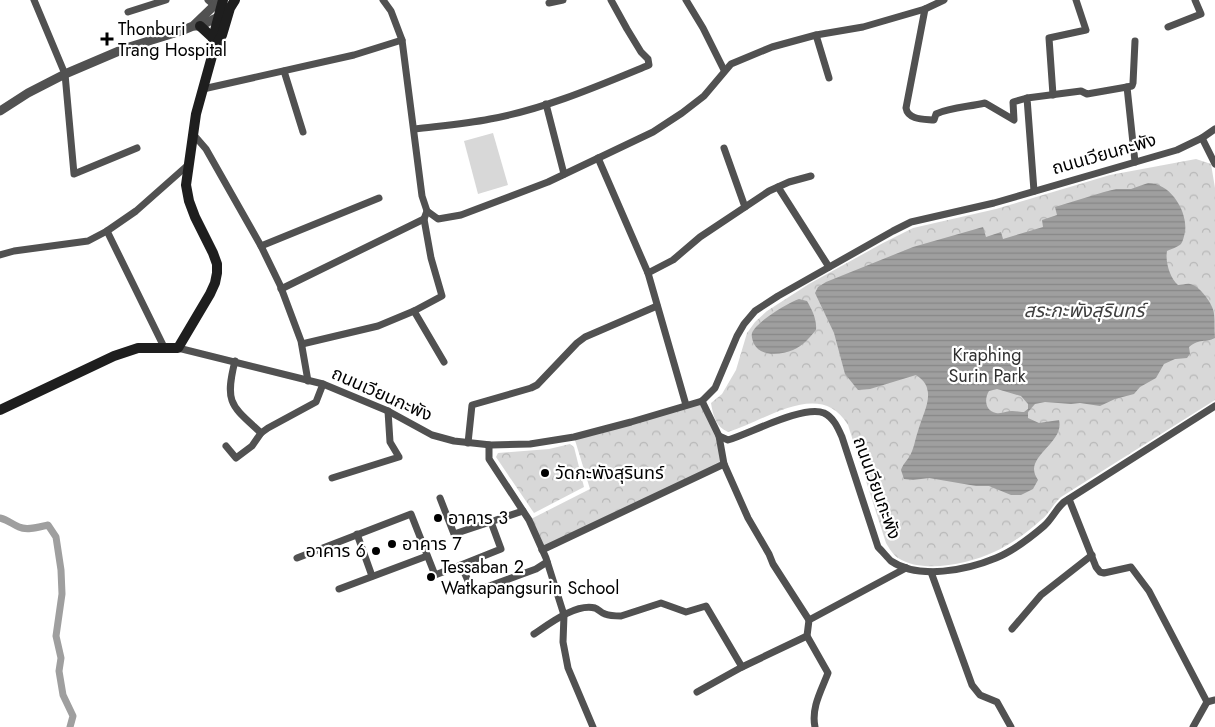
<svg xmlns="http://www.w3.org/2000/svg" width="1215" height="727" font-family="Jost,'Noto Sans Thai',sans-serif">
  <defs>
    <pattern id="park-crowns" width="20" height="18" patternUnits="userSpaceOnUse" patternTransform="scale(1.25)"><rect width="20" height="18" fill="#d8d8d8"/><path d="M2 6a3 3 0 1 1 6 0M12 15a3 3 0 1 1 6 0" fill="none" stroke="#b8b8b8"/></pattern>
    <pattern id="water-rules" width="6" height="5" patternUnits="userSpaceOnUse" patternTransform="scale(1.25)"><rect width="6" height="5" fill="#9f9f9f"/><path d="M0 2.5h6" fill="none" stroke="#878787"/></pattern>
  </defs>
  <rect width="100%" height="100%" fill="#fff"/>
  <g fill="url(#park-crowns)">
    <path d="M1196 159 1211 164 1215 188V400L1061 497C1053 504 1049 514 1041 520 1028 532 1010 545 994 552 968 564 923 574 898 558 893 555 889 548 886 543L848 425C820 378 766 421 728 432 716 427 713 416 711 403L722 394 736 370 747 333 755 322 767 311 809 284 883 243 913 228 996 209 1110 175Z"/>
    <polygon points="702,401 712,425 724,464 542,550 529,520 590,489 574,437"/>
    <polygon points="570,444 574,447 584,487 534,513 496,457 498,453 549,449"/>
  </g>
  <polygon fill="#d8d8d8" points="493,133 508,185 478,194 464,141"/>
  <g fill="url(#water-rules)" fill-rule="evenodd">
    <path d="M1148 183C1171 183 1188 212 1185 232 1184 236 1183 241 1181 244 1178 247 1171 249 1167 251 1165 262 1170 278 1178 285 1182 285 1187 283 1190 284 1199 285 1214 305 1214 314 1215 322 1214 330 1215 338 1205 343 1200 338 1189 347L1190 354 1187 358 1175 359 1164 364 1156 378 1140 387 1134 394 1115 399 1100 406 1080 403 1071 404 1045 402 1035 404 1028 412V418L1039 423 1059 420C1064 440 1035 452 1034 469 1034 473 1036 477 1038 480L1033 489 1021 495H1011L989 486H976L929 478 913 480 904 479 901 470C903 464 906 462 909 457 914 450 915 439 918 431 923 412 939 389 916 375L870 389 858 390 845 374 834 333 815 293 818 287 826 282 913 247 983 227 986 237 1001 232 1003 239 1043 227 1042 220 1057 215 1055 207 1104 192 1116 189H1131ZM997 389 1021 396 1028 404V409L1024 412C1020 412 1017 411 1012 411 1007 411 1002 414 996 413 985 411 984 399 989 391Z"/>
    <path d="M799 299 807 301C812 310 817 319 816 330 809 338 803 346 793 350 781 355 761 357 754 344 753 341 751 337 752 333 757 321 788 303 799 299Z"/>
  </g>
  <g fill="none" stroke-linecap="round" stroke-linejoin="round">
    <path stroke="#9f9f9f" stroke-width="7" d="M0 518C8 520 12 524 19 527 27 531 39 527 48 525L56 537 61 570 62 594 56 636 61 658 59 671 63 695 73 716 70 727"/>
    <g stroke="#515151" stroke-width="7">
      <polyline points="34,0 65,74 74,174 137,148"/>
      <polyline points="208,0 214,5"/>
      <polyline points="383,0 391,11 402,40 422,196 427,211 438,219 461,215 548,182 653,132 682,113 704,96 731,64 772,47 816,35 863,27 925,9 944,0"/>
      <polyline points="686,0 703,28 724,70"/>
      <polyline points="549,3 563,0"/>
      <path d="M925 9 906 108C908 120 924 119 934 120L936 114C951 107 969 107 985 103L1014 120 1013 102 1027 98"/>
      <polyline points="128,12 166,0"/>
      <polyline points="1168,27 1201,14 1195,0"/>
      <polyline points="816,35 829,78"/>
      <polyline points="284,71 303,132"/>
      <polyline points="1127,87 1132,86 1133,83 1135,41"/>
      <polyline points="203,89 354,55 402,40"/>
      <polyline points="1053,95 1049,38 1086,30 1076,0"/>
      <polyline points="546,104 564,174"/>
      <path d="M415 129C440 126 466 124 490 119 545 109 598 86 649 65L648 59 641 52 627 29 611 0"/>
      <polyline points="193,134 206,149 261,246 280,285 301,341 308,381"/>
      <polyline points="1202,138 1215,164"/>
      <polyline points="724,148 745,207"/>
      <polyline points="598,158 648,273 686,405"/>
      <polyline points="778,187 829,267"/>
      <polyline points="1034,191 1027,98 1081,91 1087,94 1127,87 1135,162"/>
      <polyline points="107,231 164,347"/>
      <polyline points="261,246 379,198"/>
      <polyline points="0,255 14,251 88,241 107,231 136,211 188,165"/>
      <polyline points="648,273 673,260 700,237 769,191 789,182 811,176"/>
      <polyline points="281,289 424,219"/>
      <polyline points="414,311 444,362"/>
      <polyline points="302,344 378,326 414,311 442,296 431,258 424,219 427,211"/>
      <polyline points="178,348 323,384 388,411 432,435 454,441 491,445 530,444 574,437 631,422 702,401 715,388 737,336 744,324 755,311 778,296 893,231 911,222 994,203 1177,150 1202,138 1215,129"/>
      <path d="M235 361C224 404 232 406 261 433"/>
      <path d="M702 401 719 436 728 440C751 433 803 405 824 413 834 418 838 428 842 437L878 547C882 551 887 557 891 561 919 580 967 570 996 558 1013 551 1030 538 1044 526 1052 519 1056 509 1064 502L1215 406"/>
      <polyline points="719,436 724,464 748,518 769,554 773,564 809,620"/>
      <polyline points="468,443 472,405 531,388 537,385 577,343 585,337 657,306"/>
      <polyline points="489,445 489,459 529,520 546,558 564,615 563,642 568,668 593,727"/>
      <polyline points="226,446 236,458 252,446 261,433 268,428 316,402 323,384"/>
      <polyline points="332,478 399,457 390,442 388,411"/>
      <polyline points="440,498 454,534 523,511"/>
      <polyline points="1069,499 1096,567 1100,572 1104,573 1131,567 1149,591 1207,702 1193,727"/>
      <polyline points="357,534 372,576"/>
      <polyline points="542,550 724,464"/>
      <polyline points="297,558 411,514 435,575 461,565 473,592 536,569 547,562"/>
      <polyline points="461,565 501,549 491,522"/>
      <polyline points="931,572 972,685 980,695 997,702 1011,727"/>
      <polyline points="339,589 427,556"/>
      <polyline points="1012,629 1041,595 1092,555"/>
      <path d="M534 634C549 624 576 603 595 608 598 609 601 613 605 614 610 616 616 616 621 616L661 603 686 612 706 606 742 667 697 692"/>
      <polyline points="742,667 807,636"/>
      <polyline points="1207,702 1215,700"/>
      <path d="M815 727C811 708 821 691 828 673L807 636 809 620 906 568"/>
    </g>
    <g stroke="#515151" stroke-width="9">
      <polyline points="195,26 200,26 222,15"/>
      <polyline points="0,111 28,93 65,74 126,48 181,31 193,26 220,0"/>
    </g>
    <g stroke="#1e1e1e" stroke-width="10">
      <polyline points="200,26 213,38"/>
      <polyline points="214,49 213,38 223,0"/>
      <polyline points="0,410 114,356 138,348 178,348 210,294 215,283 217,273 217,264 213,253 195,217 189,201 186,185 196,114 214,49 222,35 230,8 235,0"/>
    </g>
  </g>
  <g fill="#000" stroke="#fff" stroke-width="2">
    <path d="M104.5 31.5h5v5h5v5h-5v5h-5v-5h-5v-5h5z"/>
    <circle cx="545" cy="473" r="5"/>
    <circle cx="438" cy="518" r="5"/>
    <circle cx="392" cy="544" r="5"/>
    <circle cx="376" cy="551" r="5"/>
    <circle cx="431" cy="577" r="5"/>
  </g>
  <g text-anchor="middle" dominant-baseline="central" stroke-width="4.5" stroke-linejoin="round" paint-order="stroke">
    <g font-size="18" fill="#000" stroke="#fff" text-anchor="start">
      <text x="118" y="29">Thonburi<tspan x="118" dy="21">Trang Hospital</tspan></text>
      <text x="555" y="473">วัดกะพังสุรินทร์</text>
      <text x="448" y="518">อาคาร 3</text>
      <text x="402" y="544">อาคาร 7</text>
      <text x="366" y="551" text-anchor="end">อาคาร 6</text>
      <text x="441" y="567">Tessaban 2<tspan x="441" dy="21">Watkapangsurin School</tspan></text>
    </g>
    <g font-size="18" fill="#000" stroke="#fff">
      <text transform="translate(1104 154) rotate(-16)">ถนนเวียนกะพัง</text>
      <text transform="translate(382 394) rotate(24)">ถนนเวียนกะพัง</text>
      <text transform="translate(877 488) rotate(70)">ถนนเวียนกะพัง</text>
    </g>
    <g font-size="18" fill="#2f2f2f" stroke="#fff">
      <text x="987" y="355">Kraphing<tspan x="987" dy="21">Surin Park</tspan></text>
    </g>
    <g font-size="19" font-style="italic" fill="#404040" stroke="#fff">
      <text x="1084" y="310">สระกะพังสุรินทร์</text>
    </g>
  </g>
</svg>
